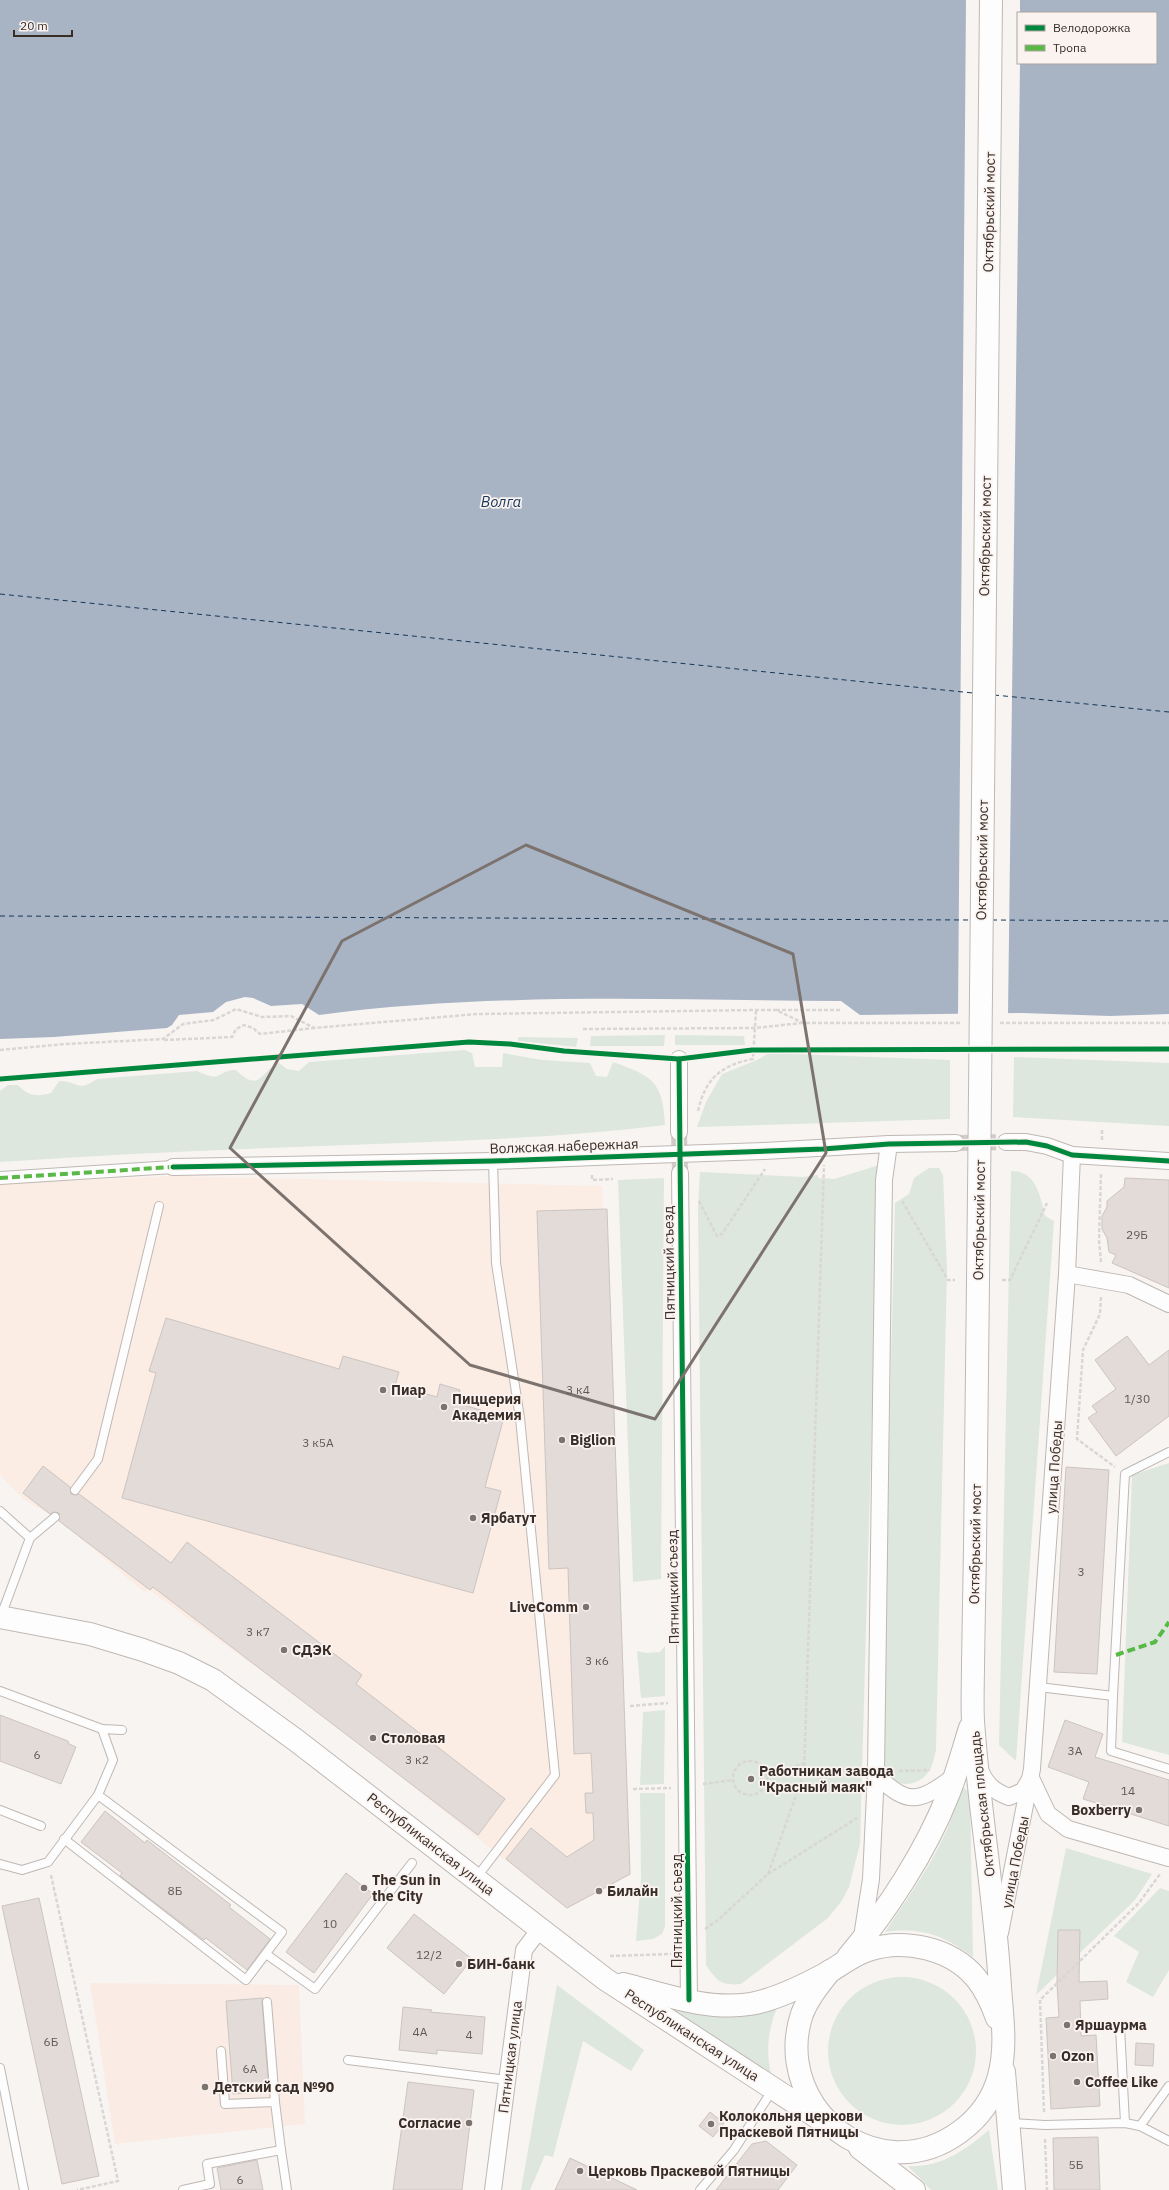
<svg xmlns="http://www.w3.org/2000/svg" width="1169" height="2190" font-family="'IBM Plex Sans',sans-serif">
  <rect width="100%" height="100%" fill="#f8f4f2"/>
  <polygon fill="#fbece4" points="172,1176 602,1186 631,1875 567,1909 329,1720 148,1589 145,1593 55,1517 24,1500 0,1475 0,1184"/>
  <polygon fill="#faece4" points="90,1983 299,1985 305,2124 115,2144"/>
  <g fill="#dde7de">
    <polygon points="665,1035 664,1046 590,1046 591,1036"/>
    <polygon points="675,1035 744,1036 745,1045 675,1045"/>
    <polygon points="518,1037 578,1038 576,1047 518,1041"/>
    <path d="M465 1050 472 1053 475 1067H502L503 1053 542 1060 590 1063 596 1076 607 1077 613 1062C652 1076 663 1081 665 1125 560 1138 454 1141 348 1145 232 1149 116 1154 0 1162V1091L8 1085H18C28 1096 36 1097 51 1093L59 1081C79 1081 76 1093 97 1079L197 1071C224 1084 216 1070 236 1070 261 1095 261 1069 279 1063L287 1069 299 1071 309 1062Z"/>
    <polygon points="769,1053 950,1060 950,1119 697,1127 706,1102 722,1074 757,1060"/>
    <polygon points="1014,1057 1169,1063 1169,1126 1013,1117"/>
    <path d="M879 1165 860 1844 849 1887 841 1902 828 1918 741 1984C721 1986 717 1981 706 1965L698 1206 700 1172 803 1177 818 1175V1178L834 1179Z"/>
    <path d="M929 1168H939L943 1175 947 1270 936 1750C934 1757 933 1766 929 1771 922 1783 905 1788 893 1780 888 1777 885 1770 881 1766L895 1203 909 1194 914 1178Z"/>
    <path d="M1011 1171C1036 1171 1040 1195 1045 1216L1054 1221 1016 1761 999 1745Z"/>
    <polygon points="664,1178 661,1579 633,1582 618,1180"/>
    <polygon points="1169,1463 1169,1755 1122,1742 1132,1475"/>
    <polygon points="665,1646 665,1696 641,1698 637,1651 646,1653 660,1652"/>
    <polygon points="665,1710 664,1784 640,1785 643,1712"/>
    <path d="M964 1788 970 1793 973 1957C943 1935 922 1927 885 1932 914 1888 948 1844 959 1792Z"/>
    <polygon points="640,1793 665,1793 665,1926 662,1934 653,1939 636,1941 641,1877"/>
    <polygon points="1066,1848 1152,1874 1135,1900 1036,1995"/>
    <polygon points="1160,1888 1169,1891 1169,1970 1153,1997 1126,1982 1139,1952 1114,1936"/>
    <circle cx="902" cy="2051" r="74"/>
    <polygon points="557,1985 644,2050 631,2071 583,2041 553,2157 545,2155 530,2190 521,2190"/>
    <path d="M781 1999C769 2023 765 2047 771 2074L672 2016 673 2010 676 2006Z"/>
    <path d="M989 2130 998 2190H931L908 2166C941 2168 965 2150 989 2130Z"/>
  </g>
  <path fill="#a8b4c4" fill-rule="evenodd" d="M0 0H1169V1014L1110 1016 1022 1013 860 1015 841 1001C667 1000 492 992 319 1015L302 1004 271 1006 253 998 245 997 226 1002 213 1012 179 1015 172 1025 167 1028 54 1037 0 1039ZM1018 13H1156V63H1018Z"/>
  <polygon fill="#f8f4f2" points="966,0 1020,0 1020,13 1018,13 1018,63 1020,63 1008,1015 958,1016"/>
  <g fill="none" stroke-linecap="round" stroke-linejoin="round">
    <g stroke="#163759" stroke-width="1" stroke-dasharray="5 4" stroke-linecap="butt">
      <polyline points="0,594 973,693"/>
      <polyline points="994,695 1169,712"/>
      <polyline points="0,916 970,920"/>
      <polyline points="992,920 1169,921"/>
    </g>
  </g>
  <g fill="#e3dbd7" stroke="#cbc4c0">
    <polygon points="1125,1178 1169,1180 1169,1288 1112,1263 1116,1255 1109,1252 1107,1238 1102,1229 1102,1216 1107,1207 1107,1201 1124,1187"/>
    <polygon points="607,1209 630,1874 567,1908 506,1859 531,1828 567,1857 594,1840 593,1813 586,1813 585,1793 593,1793 591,1753 574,1754 568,1568 549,1569 537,1211"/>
    <polygon points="166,1318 339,1369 343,1356 399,1372 395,1385 437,1397 440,1384 460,1390 457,1403 504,1417 485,1487 501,1491 473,1593 122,1498 156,1373 149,1371"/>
    <polygon points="1127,1336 1149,1365 1169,1350 1169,1416 1116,1456 1088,1418 1097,1412 1092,1406 1116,1389 1095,1360"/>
    <polygon points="43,1466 70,1487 71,1494 75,1495 79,1494 171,1563 187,1542 362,1675 356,1684 505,1799 478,1835 153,1587 150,1590 59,1521 59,1513 54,1512 50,1514 23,1493"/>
    <polygon points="1066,1467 1109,1470 1097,1674 1054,1672"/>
    <polygon points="0,1715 68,1741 69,1744 76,1747 61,1784 0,1761"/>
    <polygon points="1065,1720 1103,1734 1095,1757 1169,1780 1169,1826 1083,1799 1089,1782 1048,1767"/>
    <polygon points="105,1811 145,1843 147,1840 231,1905 229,1907 270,1939 247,1970 206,1938 204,1940 120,1876 122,1873 81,1842"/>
    <polygon points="346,1873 373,1894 314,1973 286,1952"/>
    <polygon points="39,1898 99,2176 62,2184 2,1906"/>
    <polygon points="414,1914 472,1959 444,1994 387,1948"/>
    <polygon points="1058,1930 1080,1930 1079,1982 1107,1981 1108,1999 1080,2001 1081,2036 1096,2035 1100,2106 1051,2109 1046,2018 1059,2017 1057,1984"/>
    <polygon points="263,1998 262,2002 269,2091 233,2094 226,2001"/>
    <polygon points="403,2007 432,2010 430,2012 485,2017 482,2054 437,2050 437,2054 399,2050"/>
    <polygon points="1136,2043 1154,2044 1153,2066 1135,2065"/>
    <polygon points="408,2082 474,2090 462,2190 393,2190"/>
    <polygon points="710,2112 724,2123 713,2137 699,2126"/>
    <polygon points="1098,2137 1100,2190 1054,2190 1053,2138"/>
    <polygon points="766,2141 797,2165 778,2190 716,2190 752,2144"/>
    <polygon points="570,2158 637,2190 555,2190"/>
    <polygon points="257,2160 263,2190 221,2190 217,2168"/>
  </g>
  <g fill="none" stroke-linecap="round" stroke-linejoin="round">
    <g stroke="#d2ccc9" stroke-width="16" stroke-dasharray="16 8" stroke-linecap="butt">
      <polyline points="679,1132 680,1173"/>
      <polyline points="956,1143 1006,1142"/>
    </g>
    <g stroke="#bfb8b3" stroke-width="10">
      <g id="service">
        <polyline points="75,1490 98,1459 159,1206"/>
        <polyline points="0,1511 30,1538 1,1616"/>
        <polyline points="30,1538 55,1517"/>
        <polyline points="1039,1687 1113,1696 1125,1474 1169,1452"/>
        <polyline points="0,1691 102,1729 122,1730"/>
        <polyline points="1113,1696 1111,1751 1169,1769"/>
        <polyline points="0,1810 41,1826"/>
        <polyline points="64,1839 246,1980 282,1932 98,1795"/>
        <polyline points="0,1864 22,1870 48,1862 98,1795 113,1760 102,1729"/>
        <polyline points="476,1878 555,1775 520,1418 496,1263 493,1161"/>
        <polyline points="266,1954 315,1989 412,1863"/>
        <polyline points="267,2002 275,2102"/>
        <polyline points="1120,2027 1125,2123"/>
        <polyline points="221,2051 225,2104 275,2102 281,2150"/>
        <polyline points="348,2060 507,2080"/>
        <polyline points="0,2068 24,2190"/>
        <polyline points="1010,2123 1045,2125 1125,2123 1140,2126 1169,2141"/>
        <polyline points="1140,2126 1169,2086"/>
        <polyline points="183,2190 210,2184 207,2164 281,2150 287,2190"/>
        <polyline points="700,2190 734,2150 773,2089"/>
      </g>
    </g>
    <g stroke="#bfb8b3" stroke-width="14">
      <polyline id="pedestrian" points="0,1178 173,1167"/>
    </g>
    <g stroke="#bfb8b3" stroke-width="18">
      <g id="minor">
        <polyline points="679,1132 679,1059"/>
        <polyline points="1006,1142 1026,1142 1047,1146 1072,1155 1169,1161"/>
        <polyline points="764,1151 889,1144 956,1143"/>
        <polyline points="173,1167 493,1161 620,1156"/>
        <polyline points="680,1173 689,2000"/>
        <polyline points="1067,1274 1129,1285 1169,1304"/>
        <path d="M979 1768C986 1784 993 1791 1009 1797L1023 1791 1030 1779"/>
        <path d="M876 1775C910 1808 920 1801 955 1776"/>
        <polyline points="1031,1778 1048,1814 1068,1829 1169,1858"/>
        <polyline points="1000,1933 1032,1769 1067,1274 1072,1155"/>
        <polyline points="862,1937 871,1879 876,1772 884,1180 889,1144"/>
        <polyline points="493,2190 524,1950 540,1929"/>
      </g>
    </g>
    <g stroke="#bfb8b3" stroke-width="24">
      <g id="primary">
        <polyline points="0,1617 90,1634 143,1650 179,1663 213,1680 297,1741 605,1979 820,2119"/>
        <path d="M848 1957C887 1911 926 1851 948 1795 957 1773 963 1750 970 1728"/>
        <path d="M830 1971C819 1985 808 1998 802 2014 780 2079 826 2147 894 2152 941 2155 987 2121 999 2076 1007 2047 1002 2016 1000 1987 995 1898 979 1810 973 1721 972 1702 973 1683 973 1664 974 1625 974 1587 975 1549 976 1430 978 1311 979 1192"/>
        <path d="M623 1984C663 1994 708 2011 750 2004 775 2000 807 1984 829 1972 842 1964 853 1955 868 1950 904 1938 951 1948 976 1978 986 1990 992 2004 997 2018"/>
        <polyline points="1004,2072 1014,2190"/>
        <polyline points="860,2148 914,2190"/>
      </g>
    </g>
    <g stroke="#d9d7d6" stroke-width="2.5" stroke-dasharray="4 2" stroke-linecap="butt">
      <polyline points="776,1010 841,1010"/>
      <polyline points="1000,1023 1169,1023"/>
      <polyline points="583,1029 755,1028 802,1023"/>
      <polyline points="164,1040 232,1037 236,1029 244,1025 253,1028 260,1034 314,1028"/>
      <polyline points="0,1050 65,1044 163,1039 183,1024 214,1020 236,1009 262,1017 291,1016 314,1028 477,1014 756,1010 776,1010 803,1023 961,1023"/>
      <path d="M698 1111C705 1079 721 1065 753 1059L756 1010"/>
      <polyline points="1102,1140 1102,1130"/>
      <polyline points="592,1175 592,1180 613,1179"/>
      <polyline points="699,1201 717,1236 722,1234 765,1169"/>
      <polyline points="902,1201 948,1280 955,1280"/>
      <polyline points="1101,1262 1099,1240 1101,1173"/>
      <polyline points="1002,1280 1010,1280 1047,1203"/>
      <polyline points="1101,1297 1100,1314 1083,1350 1077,1439 1115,1467"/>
      <polyline points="630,1706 668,1703"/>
      <circle cx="750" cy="1778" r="17"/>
      <polyline points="899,1771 930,1770"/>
      <polyline points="767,1775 805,1763"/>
      <polyline points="703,1784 733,1780"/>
      <polyline points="633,1789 671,1788"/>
      <polyline points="768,1874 857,1818"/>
      <polyline points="51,1875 118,2181 77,2190"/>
      <polyline points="705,1929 718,1920 768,1874 804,1773 824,1165"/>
      <polyline points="610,1956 671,1954"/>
      <polyline points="1044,2112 1040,2000 1139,1903 1160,1874"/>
      <polyline points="1045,2139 1047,2190"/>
    </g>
    <use href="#service" stroke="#fefdfd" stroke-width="8"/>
    <use href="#pedestrian" stroke="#fefdfd" stroke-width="12"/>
    <use href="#minor" stroke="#fefdfd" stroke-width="16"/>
    <use href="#primary" stroke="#fefdfd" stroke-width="22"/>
    <g stroke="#bfb8b3" stroke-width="18" stroke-linecap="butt">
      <polyline id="minor-bridge" points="620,1156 764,1151"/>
    </g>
    <g stroke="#bfb8b3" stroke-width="24" stroke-linecap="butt">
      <polyline id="primary-bridge" points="979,1192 991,0"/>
    </g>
    <use href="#minor-bridge" stroke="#fefdfd" stroke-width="16"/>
    <use href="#primary-bridge" stroke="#fefdfd" stroke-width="22"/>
    <g stroke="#58b947" stroke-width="4" stroke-dasharray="8 4" stroke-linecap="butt">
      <polyline points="0,1178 173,1167"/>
      <polyline points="1116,1655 1155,1642 1169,1622"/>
    </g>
    <g stroke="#faf3f0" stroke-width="8">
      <g id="cycleway">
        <polyline points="679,1059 689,2000"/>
        <polyline points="0,1079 469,1042 510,1044 564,1051 679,1059 752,1050 1169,1049"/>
        <polyline points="173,1167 493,1161 823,1149 889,1144 1026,1142 1047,1146 1072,1155 1169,1161"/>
      </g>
    </g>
    <use href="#cycleway" stroke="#00873e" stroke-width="5"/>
  </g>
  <path fill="none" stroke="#7c736e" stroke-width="3" stroke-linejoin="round" d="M526 845 793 954 826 1153 655 1419 470 1365 230 1148 342 941Z"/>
  <g fill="#7c736e" stroke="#faf3f0" stroke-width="1.5">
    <circle cx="383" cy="1390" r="4"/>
    <circle cx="444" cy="1407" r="4"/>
    <circle cx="562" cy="1440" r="4"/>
    <circle cx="473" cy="1518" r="4"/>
    <circle cx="586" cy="1607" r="4"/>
    <circle cx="284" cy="1650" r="4"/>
    <circle cx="373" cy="1738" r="4"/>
    <circle cx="751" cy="1779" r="4"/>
    <circle cx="1139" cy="1810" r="4"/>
    <circle cx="364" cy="1888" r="4"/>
    <circle cx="599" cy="1891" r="4"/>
    <circle cx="459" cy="1964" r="4"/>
    <circle cx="1067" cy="2025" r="4"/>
    <circle cx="1053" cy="2056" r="4"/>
    <circle cx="1077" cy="2082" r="4"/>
    <circle cx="205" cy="2087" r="4"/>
    <circle cx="469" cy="2123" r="4"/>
    <circle cx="711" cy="2124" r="4"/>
    <circle cx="580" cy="2171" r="4"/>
  </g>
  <g text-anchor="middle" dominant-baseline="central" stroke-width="3.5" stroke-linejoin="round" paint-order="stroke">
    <g font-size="12" fill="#645853">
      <text x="1137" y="1234">29Б</text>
      <text x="578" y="1389">3 к4</text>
      <text x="1137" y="1398">1/30</text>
      <text x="318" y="1442">3 к5А</text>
      <text x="1081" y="1571">3</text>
      <text x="258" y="1631">3 к7</text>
      <text x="597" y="1660">3 к6</text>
      <text x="1075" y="1750">3А</text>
      <text x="37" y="1754">6</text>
      <text x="417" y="1759">3 к2</text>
      <text x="1128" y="1790">14</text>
      <text x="175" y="1890">8Б</text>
      <text x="330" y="1923">10</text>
      <text x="429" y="1954">12/2</text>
      <text x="420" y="2031">4А</text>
      <text x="469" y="2034">4</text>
      <text x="51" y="2041">6Б</text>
      <text x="250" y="2068">6А</text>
      <text x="1076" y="2164">5Б</text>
      <text x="240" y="2179">6</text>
    </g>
    <g font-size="14" fill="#392d27" stroke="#faf3f0">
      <text transform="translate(989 212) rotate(-89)">Октябрьский мост</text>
      <text transform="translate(985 536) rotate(-89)">Октябрьский мост</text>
      <text transform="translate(982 860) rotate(-89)">Октябрьский мост</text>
      <text transform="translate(564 1146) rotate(-2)">Волжская набережная</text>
      <text transform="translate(979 1220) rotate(-89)">Октябрьский мост</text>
      <text transform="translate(669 1263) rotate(-91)">Пятницкий съезд</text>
      <text transform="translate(1054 1467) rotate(-86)">улица Победы</text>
      <text transform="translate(975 1544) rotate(-89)">Октябрьский мост</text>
      <text transform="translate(673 1587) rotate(-91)">Пятницкий съезд</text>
      <text transform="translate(982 1804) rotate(-96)">Октябрьская площадь</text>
      <text transform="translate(431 1844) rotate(38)">Республиканская улица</text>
      <text transform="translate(1015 1862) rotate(-79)">улица Победы</text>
      <text transform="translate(677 1911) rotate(-90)">Пятницкий съезд</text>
      <text transform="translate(692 2035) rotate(33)">Республиканская улица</text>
      <text transform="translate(510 2057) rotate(-83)">Пятницкая улица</text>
    </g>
    <g font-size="14" font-weight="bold" fill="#392d27" stroke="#faf3f0" text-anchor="start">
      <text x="391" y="1390">Пиар</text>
      <text x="452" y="1399">Пиццерия<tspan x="452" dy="16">Академия</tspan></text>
      <text x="570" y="1440">Biglion</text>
      <text x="481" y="1518">Ярбатут</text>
      <text x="578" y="1607" text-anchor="end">LiveComm</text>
      <text x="292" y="1650">СДЭК</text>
      <text x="381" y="1738">Столовая</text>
      <text x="759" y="1771">Работникам завода<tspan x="759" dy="16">"Красный маяк"</tspan></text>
      <text x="1131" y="1810" text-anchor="end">Boxberry</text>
      <text x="372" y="1880">The Sun in<tspan x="372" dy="16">the City</tspan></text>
      <text x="607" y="1891">Билайн</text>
      <text x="467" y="1964">БИН-банк</text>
      <text x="1075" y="2025">Яршаурма</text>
      <text x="1061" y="2056">Ozon</text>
      <text x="1085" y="2082">Coffee Like</text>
      <text x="213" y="2087">Детский сад №90</text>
      <text x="719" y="2116">Колокольня церкови<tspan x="719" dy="16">Праскевой Пятницы</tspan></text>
      <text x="461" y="2123" text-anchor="end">Согласие</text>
      <text x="588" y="2171">Церковь Праскевой Пятницы</text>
    </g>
    <g font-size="15" font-style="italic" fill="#163759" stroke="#faf3f0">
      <text x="501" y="501">Волга</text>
    </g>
  </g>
  <rect x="1017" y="12" width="140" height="52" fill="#faf3f0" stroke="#ada4a0"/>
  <rect x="1025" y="25" width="20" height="6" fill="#00873e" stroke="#ada4a0"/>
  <text x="1053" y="32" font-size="12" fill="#392d27">Велодорожка</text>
  <rect x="1025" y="45" width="20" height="6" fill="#58b947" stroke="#ada4a0"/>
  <text x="1053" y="52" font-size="12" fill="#392d27">Тропа</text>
  <path d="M14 30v6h58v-6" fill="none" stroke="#392d27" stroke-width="2"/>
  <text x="20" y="30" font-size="12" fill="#392d27" stroke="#faf3f0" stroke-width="3" paint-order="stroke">20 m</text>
</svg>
